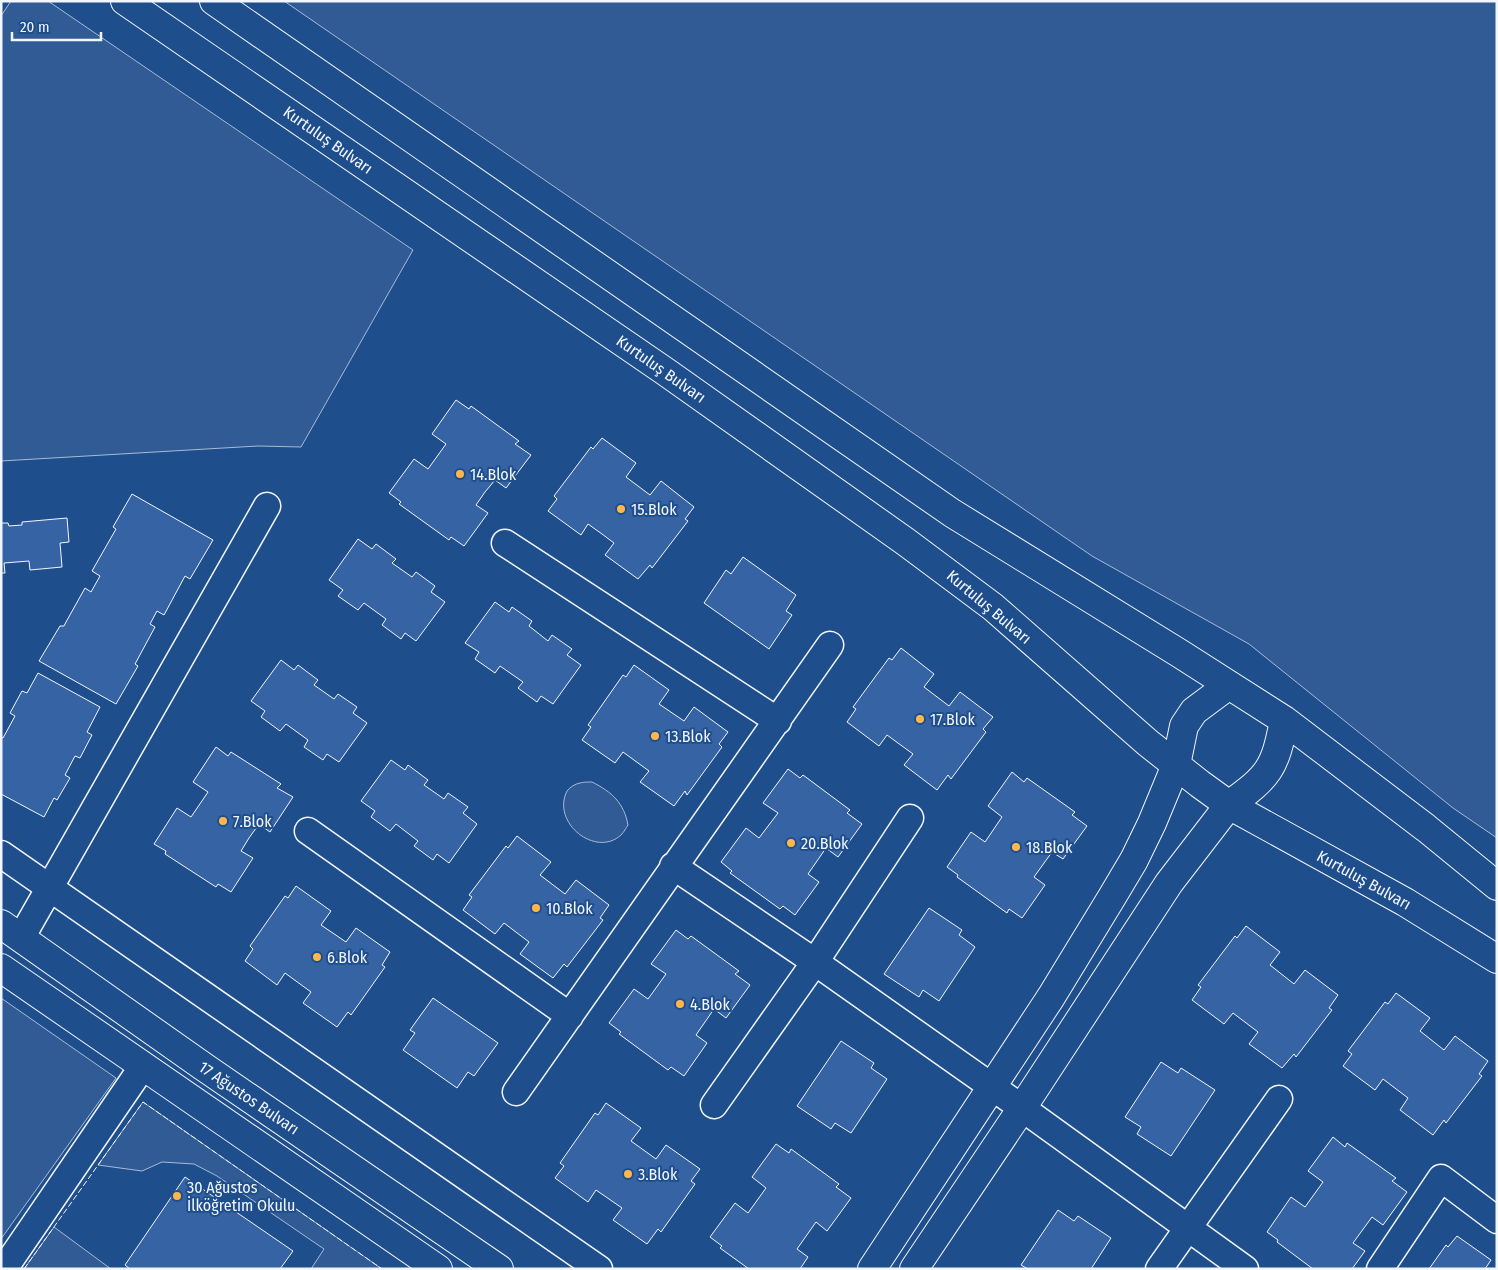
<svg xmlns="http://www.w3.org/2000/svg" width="1498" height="1270" font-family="'Fira Sans Condensed',sans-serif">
  <rect width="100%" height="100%" fill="#1f4e8c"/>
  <path fill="#305b95" stroke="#a8bbd7" d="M11,1H48L413,250L301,447L258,446L1,461V16Z
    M284,1H1497V838L1453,808L1249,644L1092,556Z
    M592,782C612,792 624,803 628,825C626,828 624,832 621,835C596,858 551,823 567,791C570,787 575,784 580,783C583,782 588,782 592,782Z
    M1,998L116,1078L1,1239Z
    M143,1102L382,1269H311L324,1249L217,1176L194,1164L162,1162L142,1171L98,1165Z
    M54,1227L111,1269H24Z"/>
  <path fill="#3563a3" stroke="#f2f6ff" d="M456,400L469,409L471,406L519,441L515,444L531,455L506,488L495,480L485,492L476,505L488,513L464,546L451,537L449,540L399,504L401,502L389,493L414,459L428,469L446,444L432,434Z
    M602,438L636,463L626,477L650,495L661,481L694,507L685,519L688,521L652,568L650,565L638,579L605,555L614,543L602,534L588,524L581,535L548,511L557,499L554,496L591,447L593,449Z
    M132,494L213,540L190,579L185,576L164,615L157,611L150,624L155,627L135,664L138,666L116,704L39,661L60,626H64L66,622L85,588L91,592L100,576L92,571L116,529L113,527Z
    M67,518L69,542L60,543L62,567L30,570L29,561L4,563L5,573H1V523H8L9,526L22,525V522Z
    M358,539L372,549L376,544L396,559L392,563L412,577L416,572L435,586L431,592L445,602L416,641L405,633L401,639L382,625L386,619L364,603L358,610L338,596L343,590L329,580Z
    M743,557L796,595L786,611L792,615L769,649L704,603L726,570L731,574Z
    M495,602L509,612L512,607L532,621L529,626L548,641L552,635L572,649L567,655L581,665L553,704L541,696L537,702L518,688L523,682L500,666L495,673L475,659L479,652L465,643Z
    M901,648L934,674L924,687L949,706L960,692L993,717L983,729L986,732L951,779L948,775L937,790L904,765L913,754L887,735L879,746L847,722L856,709L853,707L889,658L892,660Z
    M281,660L294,670L298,665L318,680L314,685L334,699L338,694L357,707L353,713L367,723L339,762L327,754L323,760L304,747L308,740L286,724L280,731L261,717L265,711L251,701Z
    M634,665L669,690L659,704L684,721L694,707L728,732L719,744L722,747L687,795L685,791L674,806L640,782L649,771L623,752L615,763L582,740L591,727L588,725L623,675L626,677Z
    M38,673L100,707L87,732L92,735L80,758L75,756L65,775L70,778L57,800L54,798L44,817L1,794V737L3,738L15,716L10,713L22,691L27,693Z
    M216,747L228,756L231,752L281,784L277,788L293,797L270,832L259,824L249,838L241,851L253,858L231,892L218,884L216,887L165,854L166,851L154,844L177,808L191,817L208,792L193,782Z
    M391,760L405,770L408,765L428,780L424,785L444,799L448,793L468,807L463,813L477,824L449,863L437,854L433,860L414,846L418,841L396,824L390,831L371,817L375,811L361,801Z
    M788,769L800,778L803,775L850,810L847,813L862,824L838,857L826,848L808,874L819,882L795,915L783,906L780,909L730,873L732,871L721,862L746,828L759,838L778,813L763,803Z
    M1012,772L1024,782L1027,778L1075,812L1072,815L1087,826L1063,859L1052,852L1034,877L1045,885L1022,918L1009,909L1007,913L957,877L958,875L947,867L971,832L985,842L1002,817L988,806Z
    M517,836L551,862L540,875L565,894L576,880L609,905L600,918L603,920L567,967L564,964L553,978L520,954L529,942L504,923L495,934L463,910L472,897L469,895L506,846L508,848Z
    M296,886L331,911L321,925L346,942L356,928L390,952L382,965L385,967L351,1015L348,1012L337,1027L303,1003L311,992L285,973L277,985L245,961L253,949L250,946L285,896L288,898Z
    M929,908L962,930L959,935L975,947L939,1001L923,990L919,997L884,974Z
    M1246,926L1280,952L1270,965L1294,984L1305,970L1338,995L1329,1008L1332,1010L1296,1057L1294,1054L1282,1068L1249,1044L1258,1032L1233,1013L1224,1024L1192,1000L1201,987L1198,985L1235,936L1237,938Z
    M676,930L688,939L691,936L739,971L735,974L750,985L726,1018L714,1009L696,1035L707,1043L684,1076L671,1067L668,1070L619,1034L621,1032L609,1023L634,989L648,999L666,974L651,964Z
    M1396,993L1430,1018L1420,1031L1444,1050L1455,1036L1488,1061L1479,1074L1482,1076L1446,1123L1444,1120L1433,1135L1400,1110L1408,1098L1383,1079L1375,1090L1343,1066L1352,1054L1348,1051L1385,1002L1388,1004Z
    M433,998L498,1043L474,1076L468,1072L457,1088L403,1050L415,1033L410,1030Z
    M841,1041L874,1063L871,1068L887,1079L851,1133L835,1123L831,1129L797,1106Z
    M1161,1062L1178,1073L1181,1068L1215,1090L1171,1156L1137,1134L1141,1127L1125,1117Z
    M606,1103L641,1128L631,1141L656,1159L666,1145L700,1169L691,1181L695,1184L661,1232L658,1229L647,1244L613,1220L622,1208L596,1190L588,1202L555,1178L564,1166L560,1163L595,1113L598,1115Z
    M1333,1137L1345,1147L1347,1143L1396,1178L1392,1181L1407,1192L1383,1225L1372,1217L1353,1243L1365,1251L1352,1269H1313L1277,1242L1278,1240L1267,1232L1291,1197L1305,1207L1323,1182L1308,1171Z
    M776,1144L789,1153L791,1149L839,1184L836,1187L851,1198L827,1231L816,1222L797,1249L808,1257L800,1269H749L720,1248L722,1246L710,1237L735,1203L748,1213L766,1188L752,1177Z
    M185,1177L293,1251L280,1269H130L125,1265Z
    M1058,1210L1074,1221L1078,1216L1111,1238L1091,1269H1028L1021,1265Z
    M1457,1236L1491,1260L1485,1269H1429L1446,1245L1448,1247Z"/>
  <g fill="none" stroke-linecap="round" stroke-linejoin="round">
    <g stroke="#f2f6ff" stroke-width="29">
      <path id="street" d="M505,543L778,721
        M308,831L570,1016
        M1,854L599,1269
        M673,866L815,962L1022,1108L1245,1269
        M21,938L267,506
        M516,1092L830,645
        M714,1105L815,962L910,818
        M4,1269L143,1066
        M1159,1269L1279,1099
        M1380,1269L1441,1178L1497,1220"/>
    </g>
    <g stroke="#f2f6ff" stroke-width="30">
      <path id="secondary" d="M1,924L204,1067L499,1269
        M1,968L438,1269
        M872,1269L1051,997L1112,897L1134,860L1152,823L1176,765
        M914,1269L1022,1108L1169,883L1229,805"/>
    </g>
    <g stroke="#f2f6ff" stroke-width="30">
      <path id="highway" d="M125,1L666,372L906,542L993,607L1148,743L1200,784L1229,805L1405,902L1497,959
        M214,1L952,513L1179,653L1284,720L1426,828L1497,886
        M1176,765L1184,726L1194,711L1229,685
        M1229,805C1269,776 1275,769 1284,720"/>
    </g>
    <use href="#street" stroke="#1f4e8c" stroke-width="26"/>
    <use href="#secondary" stroke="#1f4e8c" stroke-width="28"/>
    <use href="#highway" stroke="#1f4e8c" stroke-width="28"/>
    <path stroke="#f2f6ff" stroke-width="1" stroke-dasharray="6 2.5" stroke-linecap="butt" d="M24,1269L143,1102L382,1269"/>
  </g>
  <g fill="#ffb74d" stroke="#1f4e8c" stroke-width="2">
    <circle cx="460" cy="474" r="5"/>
    <circle cx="621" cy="509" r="5"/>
    <circle cx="920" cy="719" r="5"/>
    <circle cx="655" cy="736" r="5"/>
    <circle cx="223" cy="821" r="5"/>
    <circle cx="791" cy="843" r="5"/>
    <circle cx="1016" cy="847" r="5"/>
    <circle cx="536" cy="908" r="5"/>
    <circle cx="317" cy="957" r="5"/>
    <circle cx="680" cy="1004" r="5"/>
    <circle cx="628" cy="1174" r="5"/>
    <circle cx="177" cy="1196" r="5"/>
  </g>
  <g text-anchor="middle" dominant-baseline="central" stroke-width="4" stroke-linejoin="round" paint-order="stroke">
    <g font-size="16" fill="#f2f6ff" stroke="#1f4e8c">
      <text transform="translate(328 140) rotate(35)">Kurtuluş Bulvarı</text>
      <text transform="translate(661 369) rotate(35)">Kurtuluş Bulvarı</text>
      <text transform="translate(989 607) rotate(40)">Kurtuluş Bulvarı</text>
      <text transform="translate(1364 880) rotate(29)">Kurtuluş Bulvarı</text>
      <text transform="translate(249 1098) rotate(34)">17 Ağustos Bulvarı</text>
    </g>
    <g font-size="16" fill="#f2f6ff" stroke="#1f4e8c" text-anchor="start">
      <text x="470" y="474">14.Blok</text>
      <text x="631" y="509">15.Blok</text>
      <text x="930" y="719">17.Blok</text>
      <text x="665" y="736">13.Blok</text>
      <text x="233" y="821">7.Blok</text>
      <text x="801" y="843">20.Blok</text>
      <text x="1026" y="847">18.Blok</text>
      <text x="546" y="908">10.Blok</text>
      <text x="327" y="957">6.Blok</text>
      <text x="690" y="1004">4.Blok</text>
      <text x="638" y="1174">3.Blok</text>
      <text x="187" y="1187">30 Ağustos<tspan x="187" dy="18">İlköğretim Okulu</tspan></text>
    </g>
  </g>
  <rect width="1498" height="1270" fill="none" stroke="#f2f6ff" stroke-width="5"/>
  <path d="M12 32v8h89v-8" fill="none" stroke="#f2f6ff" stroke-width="2.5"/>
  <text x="20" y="32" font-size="15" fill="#f2f6ff" stroke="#1f4e8c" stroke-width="4" paint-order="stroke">20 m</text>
</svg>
